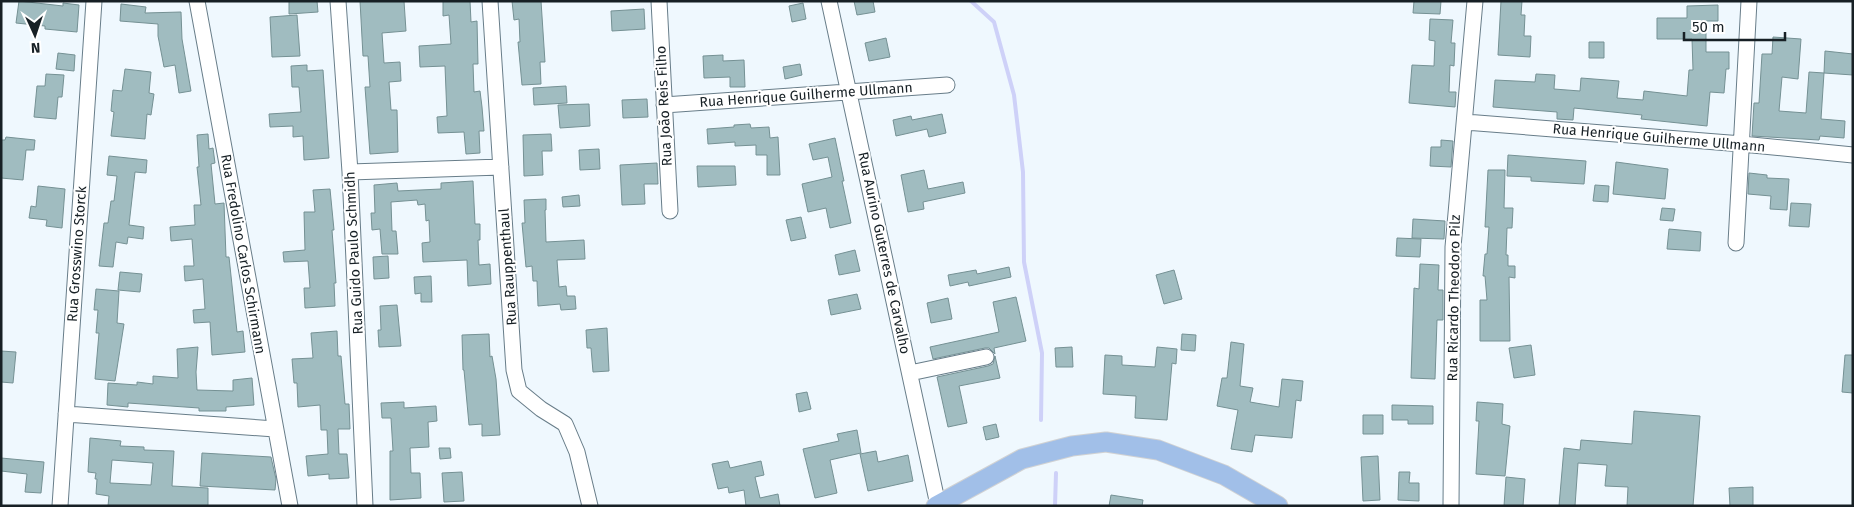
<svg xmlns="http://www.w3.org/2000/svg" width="1854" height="507" font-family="'Fira Sans',sans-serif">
  <rect width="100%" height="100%" fill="#eff8fe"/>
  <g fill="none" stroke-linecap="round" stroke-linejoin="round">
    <path stroke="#ced1f8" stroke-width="4" d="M971,1L994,22L1014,95L1023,172L1024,262L1042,353L1041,420
      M1055,506L1056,473"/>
  </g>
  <path fill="#a0bcc0" stroke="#759194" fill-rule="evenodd" d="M19,1L63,6V3L79,5L77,32L45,29V26L16,23Z
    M289,1H317L318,12L289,14Z
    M360,1H404L406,31L382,33L384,63L400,62L401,81L389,82L391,110H397L398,152L370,154L365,87H370L368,56H363Z
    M443,1H470L471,22L477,21L478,64H473L474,92L480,91L482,107L484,131H479L480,153L466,154L464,132L438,133L437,117L447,116L445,66L420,67L419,46L451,44L449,15L443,16Z
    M512,1H541L545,62H540L541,84L522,85L518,42H520L519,19L514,20Z
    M854,1H873L875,12L857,15Z
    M1414,1H1441L1440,14L1413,13Z
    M1501,1H1522L1521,15H1525L1524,36H1531L1530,57L1498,55Z
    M803,3L806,19L792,22L789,6Z
    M121,4L146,7L145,13L181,12L182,39L191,91L179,93L175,65L164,67L158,36V24L120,21Z
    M1718,5V21H1706V52H1729V69H1726L1724,93L1710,92L1707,126L1641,119L1642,115L1574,108L1573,120L1557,119V112L1493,107L1495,80L1535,82L1536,74L1555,75L1554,89L1580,91L1581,78L1619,81L1617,98L1643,100L1644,91L1687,96L1689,70H1693L1692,39H1657V18H1687V6Z
    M644,9L645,29L612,31L611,11Z
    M297,15L300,56L272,57L270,17Z
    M1430,19L1453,20L1451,43H1455L1454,66L1450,65L1449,92H1456L1455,107L1409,103L1412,65L1434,66L1435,41L1429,40Z
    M1773,37L1801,39L1798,79L1782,77L1779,111L1806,113L1809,72L1824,73L1821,119L1845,121L1844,138L1820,136L1819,140L1752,136L1754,103H1759L1762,54H1772Z
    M886,38L890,57L869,61L865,43Z
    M1589,42H1604V58H1589Z
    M1825,51L1853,54V75L1824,73Z
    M58,53L75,55L74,71L56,69Z
    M723,55V61L744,60L745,87H730V77L704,78L703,56Z
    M800,64L802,75L785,79L783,67Z
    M307,65V71L323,70L329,158L304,160L303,136L293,137V126L270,127L269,114L301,112L299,87H292L291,66Z
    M125,69L151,72L149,93L154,94L151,115L147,114L145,139L111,136L114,112L111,111L113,90L122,91Z
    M46,74L64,75L62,97H58L56,119L34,117L37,86H45Z
    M566,86L567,103L534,105L533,88Z
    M647,99L648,117L623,118L622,100Z
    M589,104L590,126L560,128L558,105Z
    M942,114L946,133L929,137L927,129L896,136L893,120L911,116L912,120Z
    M750,124L751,128L769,127L770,138L778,137L780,175H767V155H756V145L735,146V142L708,144L707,129L734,127V125Z
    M208,134L209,149L213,148L215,163L211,164L215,204L224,203L226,257H229L237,332L243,331L245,352L212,355L210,322L194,323L193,310L205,309L203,279L185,281L184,266H194L192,239L171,241L170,227L195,225L194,205H201L197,167H199L197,135Z
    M551,134L552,151H542L543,175L524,176L523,135Z
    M6,137L35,140L34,150H26L23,180L1,178V140H5Z
    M835,138L844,181H842L851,223L830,228L826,208L808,212L802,184L832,177L828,157L813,160L809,144Z
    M1441,140L1453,141L1451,167L1430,166L1431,147H1441Z
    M599,149L600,169L580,170L579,150Z
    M1508,155L1586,161L1584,184L1531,181V177L1507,176Z
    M109,156L147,160L146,173L135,172L129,225L144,227L143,239L128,237L127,244L116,242L113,267L99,266L104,223H108L111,201H114L117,176L107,175Z
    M1616,162L1668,169L1665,199L1613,194Z
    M657,163L658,184H644L645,204L622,205L620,165Z
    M697,166H735L736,185L698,187Z
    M924,170L928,189L963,182L965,193L923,202L924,209L908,212L901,175Z
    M1488,170H1505L1504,208H1513L1512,228H1507L1506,255H1508V266H1515V278L1509,277L1510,341H1480V300H1487L1485,276H1483L1485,254H1487L1489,227H1485Z
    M1749,173L1767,175V178L1789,179L1787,210L1770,209L1771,196L1748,194Z
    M473,181L475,224H480V240H478L479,265L490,264L491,284L468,286L467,260L423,262L422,243L430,242L429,220L426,221L425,204L418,205L417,200L391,202L392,231H396L398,254H382L380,229L372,230L371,213H375L374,185L397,183L398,191L441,189V183Z
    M1595,185L1609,186L1608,202L1593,201Z
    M38,186L65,189L62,228L46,226L47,220L29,218L31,206L36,207Z
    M330,189L334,230H332L336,283H334L335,306L305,308L304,288H310L308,261L284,262L283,252L305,250L304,212H315L313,190Z
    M579,195L580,206L563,207L562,197Z
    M546,199V210H545L546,242L584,240L585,259L557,260L559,287L566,286L567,296H575L576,309L561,310L560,304L538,306L537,281H533L532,266L526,267L522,223H525L524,200Z
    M1791,203L1811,204L1809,227L1789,226Z
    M1662,208L1675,209L1673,221L1660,220Z
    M801,217L806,238L791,241L786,220Z
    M1413,219L1445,221L1444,239L1412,238Z
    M1669,229L1701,232L1700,251L1667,249Z
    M1397,238L1421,239L1420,257L1396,256Z
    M855,250L860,271L839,275L835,255Z
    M388,256L389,278L374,279L373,257Z
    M1420,264L1439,265L1438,290H1443V320H1437L1435,379L1411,378L1414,288L1419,289Z
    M1009,267L1011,277L969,286L968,282L950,286L948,275L976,270L977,274Z
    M1174,270L1182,299L1164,304L1156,275Z
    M120,272L142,274L140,292L118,290Z
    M431,276L432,302H421V293L415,294L414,277Z
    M96,289L119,291L117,323L124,324L115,381L95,379L99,333H96L98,310H94Z
    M857,294L861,309L831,315L828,300Z
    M1016,297L1026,341L994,348L995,354L989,348H985L933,359L930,347L999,332L993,302Z
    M948,298L952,319L931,323L927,303Z
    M397,305L401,346L379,347L378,330H381L380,306Z
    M607,328L609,371L593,372L591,348H587L586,330Z
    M337,331L338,356H341L345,404H349L350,429H338L339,454H347L349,478L329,479V474L308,476L306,456L328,454L327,430H321L320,405L298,407L297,383H294L292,359L313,358L311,333Z
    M489,334L490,357L492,356L496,379L500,435L482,436V424L469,425L464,370H463L462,335Z
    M1182,334L1196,335L1195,351L1181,350Z
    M1231,342L1244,344L1240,386L1253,388L1250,402L1279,407L1282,379L1303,381L1301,401L1296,400L1292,438L1255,435L1252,452L1231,449L1238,410L1217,406L1222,378H1227Z
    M1531,345L1535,375L1514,378L1509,348Z
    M198,347L196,372L197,390L233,391V380L252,378L254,405L226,407V411H199V408L128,403V407L107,405L108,383L137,385V382L153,384V376L178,378L177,349Z
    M1072,347L1073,367H1056L1055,348Z
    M1157,347L1177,349L1176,364L1172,363L1167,420L1135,418L1136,396L1103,394L1105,355L1122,356V365L1155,367Z
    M1,351L16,352L13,383L1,382Z
    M1845,355H1853V393L1842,392Z
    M995,356L1000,378L959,386L967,423L948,427L937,377L988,366L993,364Z
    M807,392L811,409L799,412L796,394Z
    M404,402V408L436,406L437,421L428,422L429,447L410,448L411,473H420L421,498L390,500V451H393L391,418H382L381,403Z
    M1477,402L1503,404L1502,424L1510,426L1505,476L1476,474L1479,421H1476Z
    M1392,405L1433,406V424H1408V420H1392Z
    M1634,411L1700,416L1693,506H1627L1628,487L1605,486L1607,465L1578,463L1575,506H1559L1564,448L1580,450L1581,440L1632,444Z
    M1363,415H1383V434H1363Z
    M996,424L999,437L986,440L983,427Z
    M857,430L861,453L830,460L837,493L815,498L803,449L839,441L837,434Z
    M90,438L121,441L120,446L144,447V450L174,451L172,486L208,488V506H108L109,496L96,494L97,479H95L96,473L88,472ZM112,460L153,463L151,485L110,483Z
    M439,448H450L451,458L440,459Z
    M876,451L878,462L908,455L913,481L868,491L860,454Z
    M202,453L271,457L276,479L275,490L200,486Z
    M1378,456L1380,500L1363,501L1361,457Z
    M1,458L44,462L41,493L25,492L27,474L1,471Z
    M728,461L730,468L761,461L764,475L755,477L760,498L778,494L780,506H746L744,490L729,493L728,487L718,489L712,464Z
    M462,472L464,501L444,502L442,473Z
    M1399,472H1410L1409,483H1419V501L1398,500Z
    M1506,477L1525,479L1523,506H1504Z
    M1753,487V506H1730L1729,488Z
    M1111,495L1143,500L1142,506H1109Z"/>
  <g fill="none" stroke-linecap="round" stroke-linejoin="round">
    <g stroke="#687d89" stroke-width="17">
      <path id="minor" d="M197,1L290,506
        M338,1L350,172L365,506
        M490,1L514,370L519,391L541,409L565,424L577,452L590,506
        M659,1L670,211
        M829,1L938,505
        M664,105L947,85
        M1465,122L1742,144L1853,155
        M350,172L501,167
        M1736,243L1749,1
        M910,373L986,357
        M66,414L275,429
        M60,506L94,1
        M1451,506L1453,247L1475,1"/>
    </g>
    <g stroke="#d1d2d3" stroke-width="21">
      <path id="major" d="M936,506L1022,459L1072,446L1106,442L1158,450L1224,475L1278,506"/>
    </g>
    <use href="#minor" stroke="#fff" stroke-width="15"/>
    <use href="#major" stroke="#a1bfe8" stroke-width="19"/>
  </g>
  <g text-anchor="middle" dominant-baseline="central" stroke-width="4" stroke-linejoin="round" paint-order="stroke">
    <g font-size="14" fill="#172025" stroke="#fff">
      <text transform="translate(806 95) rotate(-4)">Rua Henrique Guilherme Ullmann</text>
      <text transform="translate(664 106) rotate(-93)">Rua João Reis Filho</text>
      <text transform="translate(1659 138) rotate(5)">Rua Henrique Guilherme Ullmann</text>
      <text transform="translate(354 253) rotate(-93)">Rua Guido Paulo Schmidh</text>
      <text transform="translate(884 253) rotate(78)">Rua Aurino Guterres de Carvalho</text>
      <text transform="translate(77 254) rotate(-86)">Rua Grosswino Storck</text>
      <text transform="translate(243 254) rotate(80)">Rua Fredolino Carlos Schirmann</text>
      <text transform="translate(508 267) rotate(-94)">Rua Rauppenthaul</text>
      <text transform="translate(1454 298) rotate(-89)">Rua Ricardo Theodoro Pilz</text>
    </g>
  </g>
  <rect width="1854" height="507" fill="none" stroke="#172025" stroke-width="5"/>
  <g transform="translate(35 35) rotate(177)" stroke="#ffffff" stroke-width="4" paint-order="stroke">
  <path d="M0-4L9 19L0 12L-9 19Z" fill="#172025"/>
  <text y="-8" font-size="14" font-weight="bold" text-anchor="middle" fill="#172025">N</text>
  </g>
  <path d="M1684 32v8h101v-8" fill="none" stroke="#172025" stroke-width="2.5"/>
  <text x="1692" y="32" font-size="15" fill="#172025" stroke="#ffffff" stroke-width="4" paint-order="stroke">50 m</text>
</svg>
